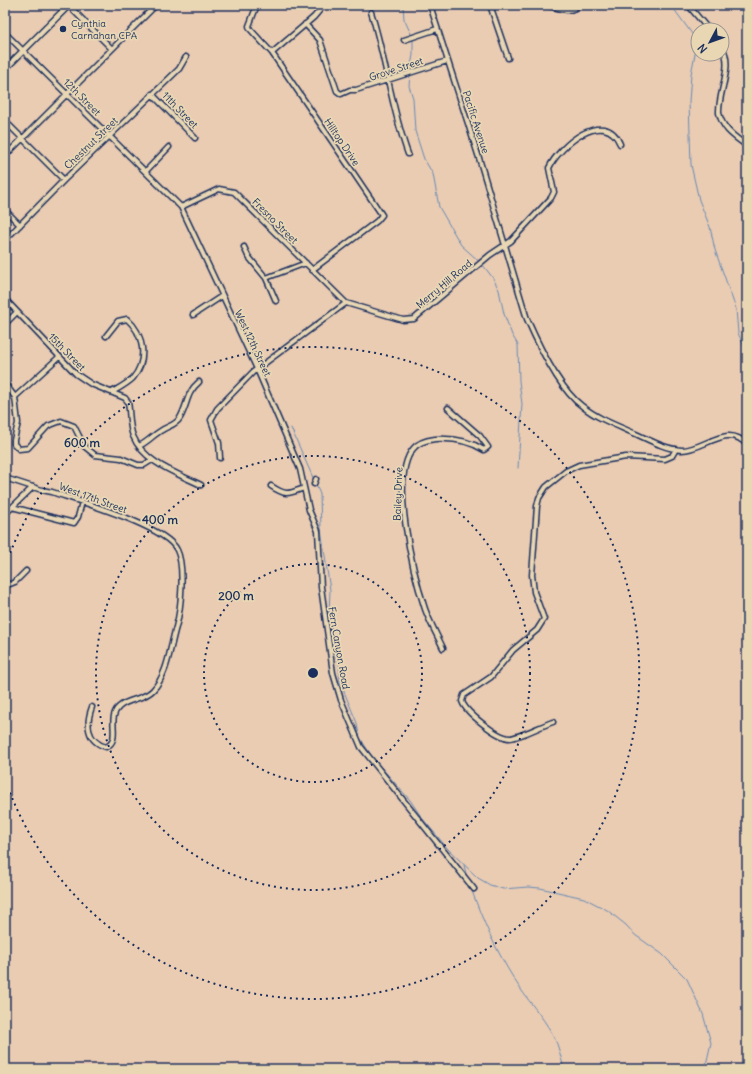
<svg xmlns="http://www.w3.org/2000/svg" width="752" height="1074" font-family="Delius,sans-serif">
  <rect width="100%" height="100%" fill="#eaccb2"/>
  <filter id="ink" filterUnits="userSpaceOnUse"><feTurbulence type="fractalNoise" baseFrequency=".025" numOctaves="2"/><feDisplacementMap in="SourceGraphic" scale="8" xChannelSelector="R" yChannelSelector="G"/><feConvolveMatrix kernelMatrix="1 2 1 2 8 2 1 2 1" color-interpolation-filters="sRGB"/></filter>
  <g filter="url(#ink)">
    <g fill="none" stroke-linecap="round" stroke-linejoin="round">
      <path stroke="#668ab7" stroke-width="1" d="M403,5L404,19L412,36
        M671,5L695,38V54L691,74L689,102L691,165L699,200L710,227L715,250L736,309L738,333L747,353
        M410,71L413,55V39
        M410,74L409,86L413,98L415,131L424,159L433,174L439,207L461,245L480,262
        M482,264L493,278L499,290L504,314L512,335L518,345L519,381L522,404L518,468
        M291,428L314,480
        M316,485L320,494L321,529L330,590L329,614L335,654L339,663L340,682L357,723L359,736L372,757L410,800L422,818L448,849L478,878L490,885L503,889L528,887L540,888L584,898L607,910L626,925L635,935L662,954L687,979L703,1014L711,1043L705,1069
        M464,865L467,878
        M471,888C482,920 496,950 514,979C526,999 543,1016 554,1037C559,1047 561,1058 564,1069"/>
      <g stroke="#1b2f5e" stroke-width="7">
        <path id="minor" d="M257,5L249,26L250,29L272,53L382,215L377,221L312,270
          M430,5L479,158L527,319C538,344 560,390 582,406C598,419 618,426 636,434C651,441 666,449 682,450C704,450 728,422 747,445
          M490,5L508,58
          M546,5C555,7 572,15 578,5
          M688,5L709,30
          M69,6L112,49
          M371,12C386,59 391,108 408,154
          M305,24L320,40L337,91L341,94L350,90H356L447,61
          M5,33L181,207L257,369L300,469L309,510L318,531L321,587L333,673L341,700L361,747L474,889
          M404,40L437,29
          M722,47C734,66 718,92 719,113C723,130 734,136 747,146
          M272,53L314,17L324,5
          M152,94L195,138
          M5,121L64,180
          M5,156L156,5
          M146,171L169,147
          M181,207L219,189L234,192L346,303
          M5,210L20,225
          M5,240L64,180L179,69L186,57
          M244,247L248,256L266,278L276,301
          M266,278L306,263
          M5,299L76,374L91,384L125,398L128,402C130,413 129,426 133,436C144,463 177,473 201,485
          M193,315L222,296
          M5,324L17,312
          M106,336L118,321L127,319C144,334 148,360 133,378C127,384 119,388 112,392
          M5,384L15,397
          M15,397L18,423L14,440V444L19,449L28,448L48,426L61,421L74,426L84,446L95,455L121,458L138,465H144L152,460
          M15,397L59,357
          M139,446C148,442 153,435 162,430C168,426 176,425 180,418C188,404 186,393 199,382
          M220,458L219,443L211,420L217,409L253,372L346,303L403,320L414,319L490,255L511,241L551,198L554,192L549,168C559,146 605,107 620,144
          M5,478L42,490L52,492C78,501 166,526 177,550C185,566 181,610 176,627C170,647 168,674 153,690C144,700 128,698 119,707C106,718 122,740 106,747C86,741 86,723 92,707
          M314,484L316,479
          M271,486C286,496 288,494 304,488
          M12,507L74,523L78,517L82,502
          M5,514L33,487
          M5,586L15,582L26,571
          M443,648C437,635 430,623 425,609C414,576 389,478 413,449C418,442 427,440 435,439C451,438 470,441 484,450L488,447L480,436L448,408
          M553,722C543,725 518,738 510,738C498,738 465,712 462,701L464,695L491,677L513,650L537,630L544,619L534,592L532,575L537,506L539,498L546,487L566,471L579,465L626,457L665,459L672,456L676,449"/>
      </g>
      <g stroke="#1b2f5e" stroke-width="8">
        <path id="tertiary" d="M5,69L69,5"/>
      </g>
      <use href="#minor" stroke="#e9d7b4" stroke-width="4"/>
      <use href="#tertiary" stroke="#e9d7b4" stroke-width="5"/>
    </g>
  </g>
  <g fill="none" stroke="#1b2f5e" stroke-width="2" stroke-dasharray="2 4">
    <circle cx="313" cy="673" r="109"/>
    <circle cx="313" cy="673" r="217"/>
    <path d="M6 564A326 326 0 1 1 6 782"/>
  </g>
  <circle fill="#1b2f5e" stroke="#e9d7b4" stroke-width="1.5" cx="63" cy="29" r="4"/>
  <g text-anchor="middle" dominant-baseline="central" stroke-width="3.5" stroke-linejoin="round" paint-order="stroke">
    <g font-size="10" fill="#1b2f5e" stroke="#e9d7b4" text-anchor="start">
      <text x="71" y="23">Cynthia<tspan x="71" dy="12">Carnahan CPA</tspan></text>
    </g>
    <g font-size="10" fill="#1b2f5e" stroke="#e9d7b4">
      <text transform="translate(396 69) rotate(-18)">Grove Street</text>
      <text transform="translate(82 97) rotate(45)">12th Street</text>
      <text transform="translate(180 110) rotate(46)">11th Street</text>
      <text transform="translate(476 122) rotate(72)">Pacific Avenue</text>
      <text transform="translate(342 142) rotate(56)">Hilltop Drive</text>
      <text transform="translate(91 143) rotate(-44)">Chestnut Street</text>
      <text transform="translate(275 221) rotate(45)">Fresno Street</text>
      <text transform="translate(444 284) rotate(-40)">Merry Hill Road</text>
      <text transform="translate(253 343) rotate(65)">West 12th Street</text>
      <text transform="translate(67 352) rotate(46)">15th Street</text>
      <text transform="translate(398 494) rotate(-88)">Bailey Drive</text>
      <text transform="translate(93 498) rotate(20)">West 17th Street</text>
      <text transform="translate(339 648) rotate(80)">Fern Canyon Road</text>
    </g>
  </g>
  <circle cx="313" cy="673" r="6" fill="#1b2f5e" stroke="#e9d7b4" stroke-width="2"/>
  <g font-size="12" text-anchor="middle" font-weight="bold" fill="#1b2f5e" stroke="#e9d7b4" stroke-width="3.5" stroke-linejoin="round" paint-order="stroke">
    <text x="82" y="447">600 m</text>
    <text x="160" y="524">400 m</text>
    <text x="236" y="600">200 m</text>
  </g>
  <rect width="752" height="1074" fill="none" stroke="#e9d7b4" stroke-width="20"/>
  <rect x="10" y="10" width="732" height="1054" fill="none" stroke="#1b2f5e" stroke-width="1.5" filter="url(#ink)"/>
  <g transform="translate(710 42) rotate(229)"><circle r="19" fill="#e9d7b4" stroke="#979492"/>
  <path d="M0-3L7 15L0 10L-7 15Z" fill="#1b2f5e"/>
  <text y="-6" font-size="11" font-weight="bold" text-anchor="middle" fill="#1b2f5e">N</text>
  </g>
</svg>
